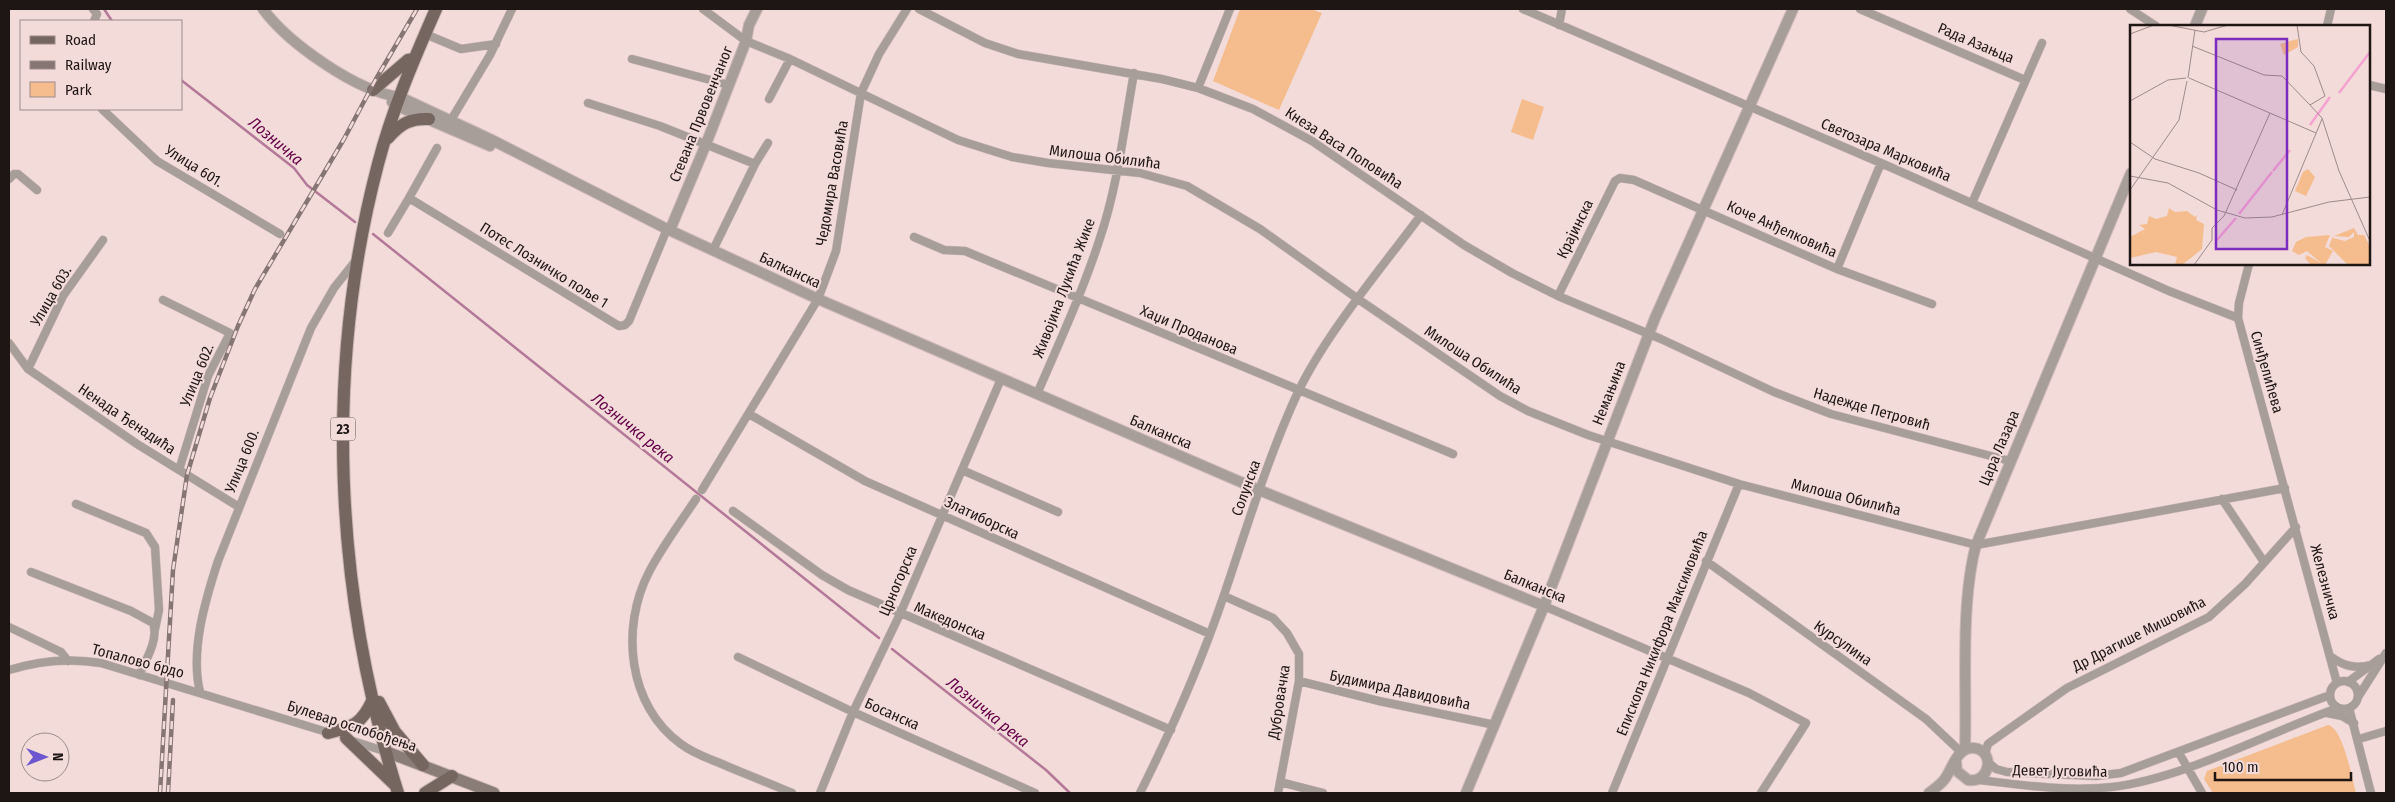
<svg xmlns="http://www.w3.org/2000/svg" width="2395" height="802" font-family="'Fira Sans Condensed',sans-serif">
  <rect width="100%" height="100%" fill="#f2dbd9"/>
  <path fill="#f5bd8d" d="M1240,9H1311L1322,13L1279,110L1213,81Z
    M1522,99L1544,107L1533,140L1511,132Z
    M2328,725C2343,728 2352,778 2356,793H2213L2204,779L2207,771Z"/>
  <g fill="none" stroke-linecap="round" stroke-linejoin="round">
    <path stroke="#b47899" stroke-width="2.5" d="M104,9L112,21
      M181,80L294,168L307,185L355,222
      M373,234L879,638
      M892,649L1046,770L1070,793"/>
    <g stroke="#ccb8b6" stroke-width="9">
      <path id="minor" d="M93,9L97,14L94,21
        M703,9L746,41L790,59L958,140L1012,157L1048,163L1140,173L1187,186L1260,229L1358,299L1500,396L1528,411L1588,435L1739,484L1976,545L2285,488
        M919,9L985,43L1018,54L1162,79L1198,88L1253,109L1312,141L1464,245L1512,273L1558,296L1661,339L1774,392L1831,414L2010,461
        M1523,9L1881,163L2169,291L2238,318
        M1860,9L2025,80
        M2130,9L2156,26
        M1559,25L1562,9
        M2327,26L2331,9
        M425,34L461,49L496,44
        M632,59L729,85
        M2369,85L2386,89
        M1198,88L1230,9
        M769,99L790,59
        M588,103L660,126L755,164
        M102,109L157,161L280,234
        M451,120L490,55L512,9
        M437,148L409,198L619,326L625,325L629,321L667,229
        M9,179L14,174H18L37,190
        M1972,203L2042,43
        M388,233L409,198
        M914,237L944,250L965,251L1453,454
        M713,250L755,164L768,143
        M2249,264L2239,303L2238,318L2337,683
        M1837,269L1881,163
        M1558,296L1615,181L1620,178L1634,180L1837,269L1932,304
        M163,300L230,333L208,376L179,470
        M9,343L28,369L137,444L239,507
        M28,369L63,296L103,240
        M1037,394C1059,343 1083,291 1100,238C1118,185 1124,128 1134,73
        M749,414L865,481L1210,634
        M962,470L1058,512
        M702,490L818,299L836,251L861,93L879,54L907,9
        M696,499C680,523 662,547 649,572C620,628 628,706 681,744C694,754 708,758 722,764C745,774 769,783 792,793
        M2222,499L2264,562
        M76,504L146,533L155,547L159,610L155,629
        M733,511L822,575L848,590L1171,730
        M1706,561L1926,719L1961,752
        M31,572L131,611L153,623C159,639 146,660 139,675
        M1224,596L1273,618L1287,633L1299,654V681L1278,793
        M1544,606L1749,693L1806,723L1761,793
        M9,627L61,652L68,661
        M2330,656C2343,666 2355,669 2371,665
        M738,657L853,712L1035,793
        M9,670C38,661 71,658 101,663L330,733
        M1299,681L1379,701L1495,725
        M2330 695a14 14 0 1 1 28 0a14 14 0 1 1-28 0Z
        M2348,682L2379,659
        M200,692C190,651 205,601 218,561L311,328L334,288L357,259
        M2358,697L2386,653
        M2349,708L2371,793
        M2327,713L2342,716L2354,723
        M2359,739L2386,731
        M353,741L387,752
        M2179,753L2202,793
        M1985,754L1988,744L1992,741L2067,688L2209,617L2245,584L2296,527
        M1989,763L1996,769L2007,772L2096,776L2121,773L2330,695
        M1979,780C2022,785 2068,792 2112,787C2185,778 2267,733 2338,708
        M1280,782L1323,793
        M820,793L853,712L900,614L1001,379
        M1140,793C1172,729 1201,663 1224,595C1247,527 1268,457 1298,392C1327,332 1381,269 1421,215
        M1612,793L1739,484"/>
    </g>
    <g stroke="#ccb8b6" stroke-width="12">
      <path id="tertiary" d="M263,9C288,43 357,92 400,97L492,140L667,229L818,299L1259,490L1544,606
        M2195,26L2202,9
        M392,102L397,106L490,146
        M670,230L706,144L746,41L749,25L757,9
        M1965,750C1967,686 1960,605 1976,545L2131,173
        M1466,793L1544,606L1655,318L1793,9
        M1929,793C1934,789 1940,785 1944,780C1952,770 1957,746 1974,748C1996,751 1990,784 1968,780L1957,771L1956,761"/>
    </g>
    <g stroke="#ccb8b6" stroke-width="13">
      <path id="secondary" d="M387,752L494,793"/>
    </g>
    <g stroke="#ccb8b6" stroke-width="14">
      <path id="primary" d="M373,90L408,60L414,59
        M388,138C400,124 410,118 429,119
        M379,702L395,732L423,765
        M328,733C353,727 362,724 373,699
        M346,738L395,785
        M398,793C334,591 324,369 378,164C392,110 414,59 436,9
        M425,793L452,776"/>
    </g>
    <use href="#minor" stroke="#a79e9a" stroke-width="8"/>
    <use href="#tertiary" stroke="#a79e9a" stroke-width="10"/>
    <use href="#secondary" stroke="#8a7d78" stroke-width="11"/>
    <use href="#primary" stroke="#766660" stroke-width="12"/>
    <g stroke="#857674" stroke-width="4.5">
      <path id="rail" d="M160,793L173,570L187,475L210,398L238,326L255,289L344,139L376,79L417,9
        M168,793L173,700"/>
    </g>
    <use href="#rail" stroke="#f2dbd9" stroke-width="2.5" stroke-dasharray="8" stroke-linecap="butt"/>
  </g>
  <g text-anchor="middle" dominant-baseline="central" stroke-width="4" stroke-linejoin="round" paint-order="stroke">
    <rect fill="#f2dbd9" stroke="#5e5150" stroke-width="1" x="330.5" y="417.5" width="25" height="23" rx="4"/>
    <g font-size="14" font-weight="bold" fill="#1e1615">
      <text x="343" y="429">23</text>
    </g>
    <g font-size="15" fill="#1e1615" stroke="#f2dbd9">
      <text transform="translate(1976 43) rotate(23)">Рада Азањца</text>
      <text transform="translate(701 114) rotate(-68)">Стевана Првовенчаног</text>
      <text transform="translate(1344 148) rotate(33)">Кнеза Васа Поповића</text>
      <text transform="translate(1886 150) rotate(23)">Светозара Марковића</text>
      <text transform="translate(1105 157) rotate(7)">Милоша Обилића</text>
      <text transform="translate(194 166) rotate(32)">Улица 601.</text>
      <text transform="translate(832 183) rotate(-80)">Чедомира Васовића</text>
      <text transform="translate(1575 229) rotate(-64)">Крајинска</text>
      <text transform="translate(1782 229) rotate(24)">Коче Анђелковића</text>
      <text transform="translate(544 265) rotate(32)">Потес Лозничко поље 1</text>
      <text transform="translate(790 270) rotate(25)">Балканска</text>
      <text transform="translate(1064 288) rotate(-69)">Живојина Лукића Жике</text>
      <text transform="translate(51 296) rotate(-60)">Улица 603.</text>
      <text transform="translate(1189 330) rotate(23)">Хаџи Проданова</text>
      <text transform="translate(1473 360) rotate(33)">Милоша Обилића</text>
      <text transform="translate(2267 372) rotate(74)">Синђелићева</text>
      <text transform="translate(197 375) rotate(-68)">Улица 602.</text>
      <text transform="translate(1609 393) rotate(-69)">Немањина</text>
      <text transform="translate(1872 409) rotate(16)">Надежде Петровић</text>
      <text transform="translate(127 419) rotate(34)">Ненада Ђенадића</text>
      <text transform="translate(1161 432) rotate(23)">Балканска</text>
      <text transform="translate(1999 448) rotate(-67)">Цара Лазара</text>
      <text transform="translate(242 461) rotate(-68)">Улица 600.</text>
      <text transform="translate(1246 488) rotate(-70)">Солунска</text>
      <text transform="translate(1846 497) rotate(14)">Милоша Обилића</text>
      <text transform="translate(982 518) rotate(25)">Златиборска</text>
      <text transform="translate(898 581) rotate(-67)">Црногорска</text>
      <text transform="translate(2325 582) rotate(75)">Железничка</text>
      <text transform="translate(1535 586) rotate(22)">Балканска</text>
      <text transform="translate(950 621) rotate(23)">Македонска</text>
      <text transform="translate(1662 633) rotate(-68)">Епископа Никифора Максимовића</text>
      <text transform="translate(2139 634) rotate(-27)">Др Драгише Мишовића</text>
      <text transform="translate(1843 643) rotate(35)">Курсулина</text>
      <text transform="translate(138 661) rotate(15)">Топалово брдо</text>
      <text transform="translate(1400 690) rotate(12)">Будимира Давидовића</text>
      <text transform="translate(1279 702) rotate(-81)">Дубровачка</text>
      <text transform="translate(892 714) rotate(24)">Босанска</text>
      <text transform="translate(352 726) rotate(18)">Булевар ослобођења</text>
      <text transform="translate(2060 771) rotate(1)">Девет Југовића</text>
    </g>
    <g font-size="16" font-style="italic" fill="#640047" stroke="#f2dbd9">
      <text transform="translate(276 141) rotate(40)">Лозничка</text>
      <text transform="translate(633 428) rotate(39)">Лозничка река</text>
      <text transform="translate(988 712) rotate(39)">Лозничка река</text>
    </g>
  </g>
  <g transform="translate(2130 25)">
    <rect width="240" height="240" fill="#f2dbd9"/>
    <path d="M168,14V22L154,30L150,19ZM178,144L185,152L176,171L165,166L173,147ZM39,183L45,187L57,186L65,192L67,190L66,195L74,199L72,224L52,240H45L47,232L26,227L0,233V212L15,204L9,200L17,199L19,191L26,194L37,191ZM224,203L228,210H234L240,221V240H218L199,221L203,211V213L215,216L224,212V207L219,212L204,211ZM200,210L195,222L203,226L195,240H181L175,233L177,230L191,238L177,226L169,230L162,226L166,217L176,212Z" fill="#f5bd8d"/>
    <path fill="none" stroke="#f5a2d1" stroke-width="2.5" d="M209,68L240,27M180,100L200,72M143,146L160,125M109,189L142,147M87,215L106,193"/>
    <path fill="none" stroke="#9d8c8b" stroke-width="1" d="M38,0L74,7L98,0M167,0L171,27L184,41L195,71M0,9L24,0M62,21L134,50L152,51M152,51L180,80M58,53L65,5M59,53L186,108M195,71L180,80L192,93L209,146L240,216M0,76L38,55L56,53M0,117L25,134L69,148L107,165M0,151L38,158L87,185L115,193L142,192L199,177L240,172M0,165L49,95L57,56M152,190L192,94M64,240L82,215V203L94,191L140,88"/>
    <path fill="#7b2cbf" fill-opacity="0.15" stroke="#7b2cbf" stroke-width="2.5" d="M86,14H157V224H86Z"/>
    <rect width="240" height="240" fill="none" stroke="#1e1615" stroke-width="2.5"/>
  </g>
  <rect width="2395" height="802" fill="none" stroke="#1e1615" stroke-width="20"/>
  <rect x="20" y="20" width="162" height="90" fill="#f2dbd9" stroke="#9d8c8b"/>
  <rect x="30" y="36" width="25" height="8" fill="#766660" stroke="#9d8c8b"/>
  <text x="65" y="45" font-size="15" fill="#1e1615">Road</text>
  <rect x="30" y="61" width="25" height="8" fill="#857674" stroke="#9d8c8b"/>
  <text x="65" y="70" font-size="15" fill="#1e1615">Railway</text>
  <rect x="30" y="82" width="25" height="15" fill="#f5bd8d" stroke="#9d8c8b"/>
  <text x="65" y="95" font-size="15" fill="#1e1615">Park</text>
  <g transform="translate(45 757) rotate(90)"><circle r="24" fill="#f2dbd9" stroke="#9d8c8b"/>
  <path d="M0-4L9 19L0 12L-9 19Z" fill="#6c56d0"/>
  <text y="-8" font-size="14" font-weight="bold" text-anchor="middle" fill="#1e1615">N</text>
  </g>
  <path d="M2215 772v8h136v-8" fill="none" stroke="#1e1615" stroke-width="2.5"/>
  <text x="2222" y="772" font-size="15" fill="#1e1615" stroke="#f2dbd9" stroke-width="4" paint-order="stroke">100 m</text>
</svg>
